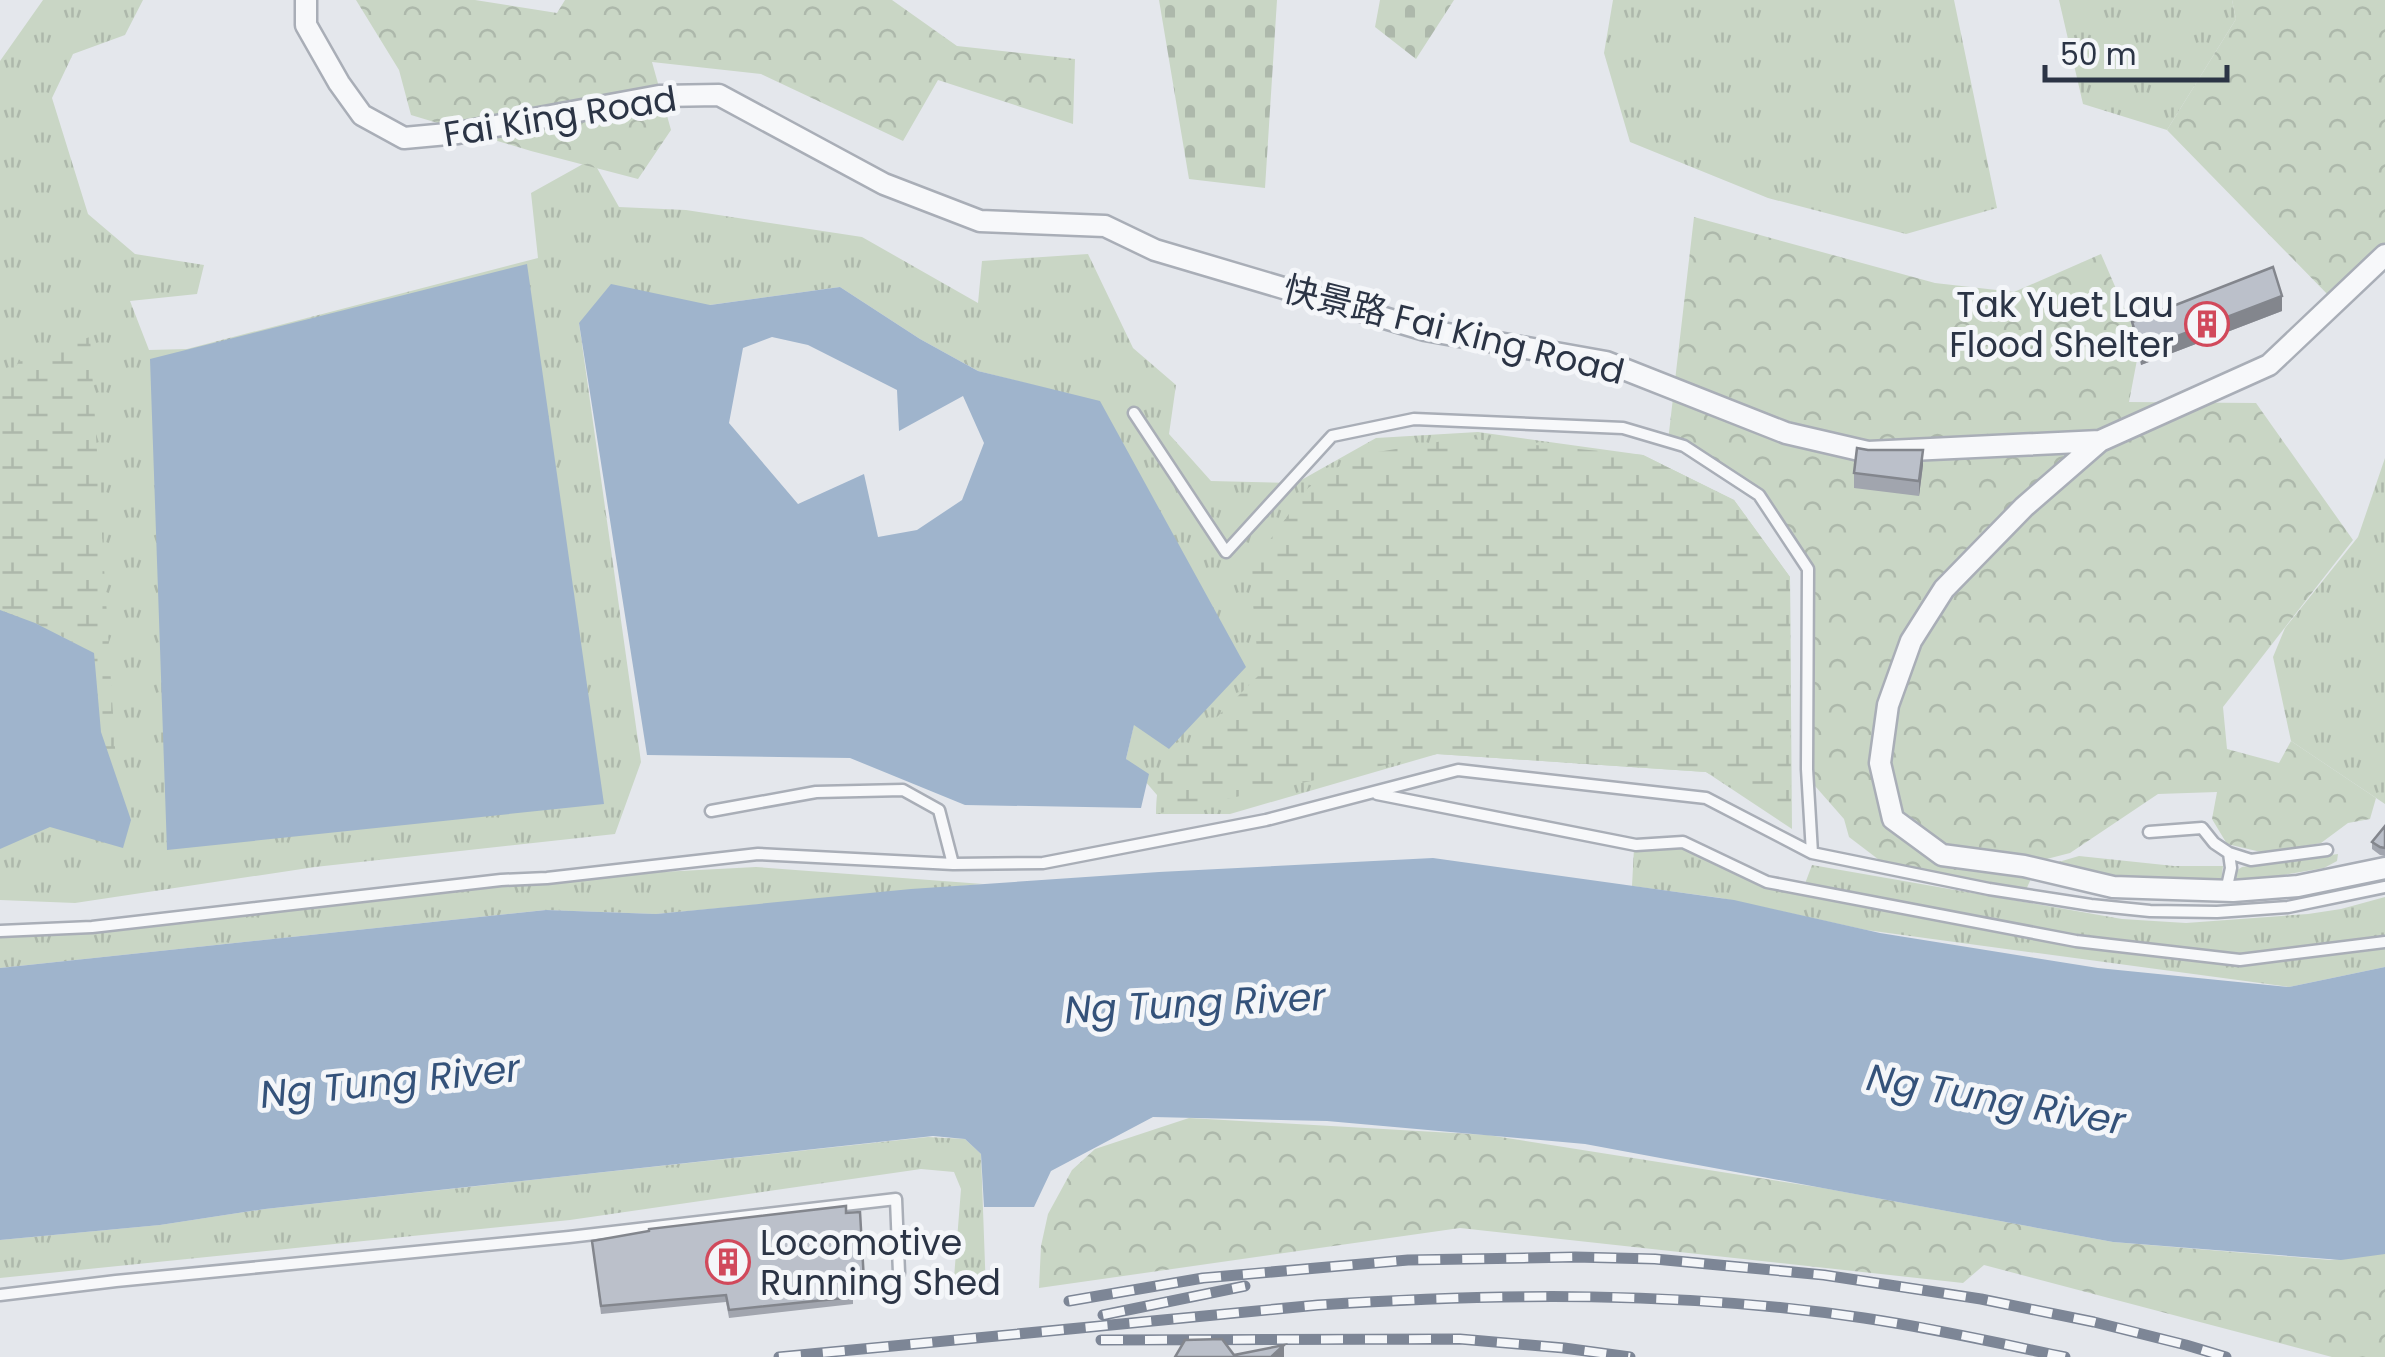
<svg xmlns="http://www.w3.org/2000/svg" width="2385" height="1357" font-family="Poppins,'Noto Sans SC',sans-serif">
  <defs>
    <pattern id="grass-tufts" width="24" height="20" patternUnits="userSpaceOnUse" patternTransform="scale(2.5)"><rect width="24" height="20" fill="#c9d6c5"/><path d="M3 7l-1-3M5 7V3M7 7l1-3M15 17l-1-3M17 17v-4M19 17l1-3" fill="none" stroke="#adb8ab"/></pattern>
    <pattern id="forest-crowns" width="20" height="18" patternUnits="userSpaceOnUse" patternTransform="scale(2.5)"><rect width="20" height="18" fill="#c9d6c5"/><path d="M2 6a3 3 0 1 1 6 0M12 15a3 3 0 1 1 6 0" fill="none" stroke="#adb8ab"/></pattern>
    <pattern id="wetland-marsh" width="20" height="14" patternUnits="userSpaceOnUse" patternTransform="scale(2.5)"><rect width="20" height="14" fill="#c9d6c5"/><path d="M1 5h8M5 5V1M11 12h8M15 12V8" fill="none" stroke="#adb8ab"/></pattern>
    <pattern id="cemetery-stones" width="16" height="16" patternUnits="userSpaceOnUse" patternTransform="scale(2.5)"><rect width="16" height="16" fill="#c9d6c5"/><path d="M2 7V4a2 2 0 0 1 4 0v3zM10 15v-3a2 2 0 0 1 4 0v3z" fill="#adb8ab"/></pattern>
  </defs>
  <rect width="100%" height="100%" fill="#e4e7ec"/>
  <path fill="url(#grass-tufts)" d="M43,0H143L125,35L73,54L52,98L88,214L135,254L204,265L197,294L130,301L149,350L187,349L538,258L531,193L592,159L619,207L686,210L862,237L978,303L982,261L1088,254L1133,348L1176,385L1169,434L1211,481L1296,483L1376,438L1478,432L1643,455L1734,500L1790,577L1792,829L1706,772L1437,754L1230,814H1156L1157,795L1126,759L1134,724L1100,402L978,371L920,339L840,287L579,323L641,762L615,834L315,867L75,903L0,900V61Z
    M1613,0H1954L1997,208L1906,234L1768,198L1630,142L1604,53Z
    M2059,0H2232L2236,19L2167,130L2083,104Z
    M2385,458V804L2291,741L2273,657L2285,628L2358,537Z
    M1683,842L1775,890L1995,927L1803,889L1812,865L2122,919L2186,923L2308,914L2341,909L2385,897V967L2289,987L1866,930L1721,898L1632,886L1634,848Z
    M2338,854L2337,861L2324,868L2236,883V871L2242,867Z
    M2079,856L2174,866H2223L2221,882C2165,880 2109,879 2055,863Z
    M756,867L983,884L656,914L545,910L0,968V931L547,878Z
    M928,1137L965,1139L981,1154L986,1292L977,1296L954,1278L961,1189L954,1172L921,1169L570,1220L0,1278V1240L160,1225L265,1209Z"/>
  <path fill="url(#forest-crowns)" d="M356,0H475L557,13L565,0H892L957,46L1075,59L1073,124L938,80L903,141L761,74L652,62L671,130L638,179L531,151L411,115L399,70Z
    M2232,0H2385V255L2334,301L2167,130L2236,19Z
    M1694,217L1935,283L2014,292L2101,254L2140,344L2129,402L2256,403L2353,540L2223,707L2227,749L2279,763L2291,741L2376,798L2370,819L2348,823L2321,843L2265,853L2227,844L2212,819L2217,792L2158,794L2070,853L2039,861L2025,892L1891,869L1849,837L1844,819L1808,778L1802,561L1747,488L1668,441Z
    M1189,1118L1488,1135L1823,1188L2113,1242L2331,1260L2385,1253V1357H2332L1984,1265L1963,1283L1460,1228L1039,1288L1041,1246L1048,1214L1072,1170L1095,1149Z"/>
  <path fill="url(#wetland-marsh)" d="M90,337L117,780L91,730L94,653L35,623L0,610V388L22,358Z
    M1461,438L1643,455L1734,500L1790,577L1791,819L1706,772L1437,754L1156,814L1158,776L1259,675L1250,567L1308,488L1354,456Z"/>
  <path fill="url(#cemetery-stones)" d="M1159,0H1277L1265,188L1189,179Z
    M1380,0H1454L1416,59L1375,27Z"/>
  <path fill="#9fb4cc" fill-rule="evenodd" d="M527,264L604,804L167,850L150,359Z
    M611,284L710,305L840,287L920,339L978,371L1100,401L1246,667L1169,749L1134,725L1126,759L1149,774L1141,808L965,805L850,758L647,755L579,323ZM772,337L808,345L897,390L899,431L963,396L984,443L962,500L917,530L878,537L864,474L798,504L729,423L743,348Z
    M0,610L35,623L94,653L101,732L131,820L123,848L50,827L0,849Z
    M1433,858L1734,900L1880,933L2098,968L2289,987L2385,967V1254L2341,1260L2113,1242L1585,1144L1327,1121L1153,1117L1051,1171L1034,1207H984L981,1154L965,1139L933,1136L265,1209L160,1225L0,1240V968L546,910L656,914L911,889L1159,872Z"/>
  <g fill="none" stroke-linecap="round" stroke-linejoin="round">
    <g stroke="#a9aeb7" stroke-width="15">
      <path id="service" d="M1134,413L1226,552L1332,436L1414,419L1623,428L1684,446L1759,495L1808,569L1807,769L1812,853
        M1377,794L1636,845L1683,842L1767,882L2076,941L2240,960L2385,942
        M711,811L816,792L903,790L939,810L953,864L1043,863L1266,820L1458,770L1706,798L1812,853L1989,889L2091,905L2150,911L2217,912L2288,907L2385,887
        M2149,832L2202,828L2214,843L2229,853L2231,868L2226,891
        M2229,853L2251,860L2327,850
        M0,931L92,927L501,880L547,878L758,854L953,864
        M0,1295L116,1281L569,1237L896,1199L899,1273"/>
    </g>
    <g stroke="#a9aeb7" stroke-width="25">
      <path id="minor" d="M306,0V25L339,83L362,115L404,138L458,133L659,96L719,95L884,184L980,221L1105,226L1155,250L1425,330L1606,362L1786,433L1868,452L2100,441
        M2385,255L2269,365L2100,441L2024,507L1944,589L1911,641L1888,705L1880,763L1893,819L1942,855L2024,866L2113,887L2233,891L2298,886L2385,868"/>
    </g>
    <use href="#service" stroke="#f7f8fa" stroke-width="10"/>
    <use href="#minor" stroke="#f7f8fa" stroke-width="20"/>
    <g stroke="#7d8696" stroke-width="11">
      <path id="rail" d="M1069,1301L1203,1278L1408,1260L1575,1257L1655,1259L1824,1275L1981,1299L2094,1322L2186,1345L2226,1357
        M1103,1315L1245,1286
        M1101,1340L1460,1339L1564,1348L1630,1357
        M779,1357L1318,1305C1500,1293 1683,1291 1864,1318C1932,1328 1998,1343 2065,1357"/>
    </g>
    <use href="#rail" stroke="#f4f6f9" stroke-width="8" stroke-dasharray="22" stroke-linecap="butt"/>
  </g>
  <path fill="#a1a5ae" d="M2282,311L2141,365L2132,338V322Z
    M1923,465L1919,496L1854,488V473Z
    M2385,826V856L2380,855L2372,849V842Z
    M860,1212L864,1289H853V1304L729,1318L726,1302L601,1314L592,1241Z"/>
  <path fill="#83868d" d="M2282,296V311L2141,365V350Z
    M1923,450V465L1919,496V481Z
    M1284,1345V1357H1271Z"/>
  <path fill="#bbc0ca" stroke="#83868d" stroke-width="2.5" d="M2273,267L2282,296L2141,350L2132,322Z
    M1857,448L1868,450H1923L1919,481L1854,473Z
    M2385,826V848L2380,847L2372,842Z
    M846,1206V1213L860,1212L864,1281H853V1297L729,1310L726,1295L601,1306L592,1241L649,1231V1229Z
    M1222,1339L1234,1355L1284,1345L1271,1357H1175L1185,1340Z"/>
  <defs>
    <g id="building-ring" transform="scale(2.25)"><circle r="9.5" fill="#f4f6f9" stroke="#d1495b" stroke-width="1.5"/><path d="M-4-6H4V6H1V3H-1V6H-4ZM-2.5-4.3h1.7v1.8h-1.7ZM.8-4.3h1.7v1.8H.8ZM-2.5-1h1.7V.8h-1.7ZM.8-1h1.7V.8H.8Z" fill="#d1495b"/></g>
  </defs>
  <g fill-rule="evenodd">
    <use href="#building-ring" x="2207" y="324"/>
    <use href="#building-ring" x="728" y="1262"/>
  </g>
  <g text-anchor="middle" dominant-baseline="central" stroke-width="10" stroke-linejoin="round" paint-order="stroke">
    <g font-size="35" fill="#2b3445" stroke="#f4f6f9">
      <text transform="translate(560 116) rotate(-9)">Fai King Road</text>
      <text transform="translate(1454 330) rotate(14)">快景路 Fai King Road</text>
    </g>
    <g font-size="35" fill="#2b3445" stroke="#f4f6f9" text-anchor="end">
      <text x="2174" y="304">Tak Yuet Lau<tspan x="2174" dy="40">Flood Shelter</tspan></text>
      <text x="760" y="1242" text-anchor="start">Locomotive<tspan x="760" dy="40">Running Shed</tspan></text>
    </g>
    <g font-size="38" font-style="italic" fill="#34527a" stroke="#f4f6f9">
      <text transform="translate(1195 1003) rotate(-3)">Ng Tung River</text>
      <text transform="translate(390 1081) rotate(-6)">Ng Tung River</text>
      <text transform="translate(1996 1099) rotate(10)">Ng Tung River</text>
    </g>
  </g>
  <path d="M2045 65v15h182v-15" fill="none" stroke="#2b3445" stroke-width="5"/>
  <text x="2060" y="65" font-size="30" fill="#2b3445" stroke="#f4f6f9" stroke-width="8" paint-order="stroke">50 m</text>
</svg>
